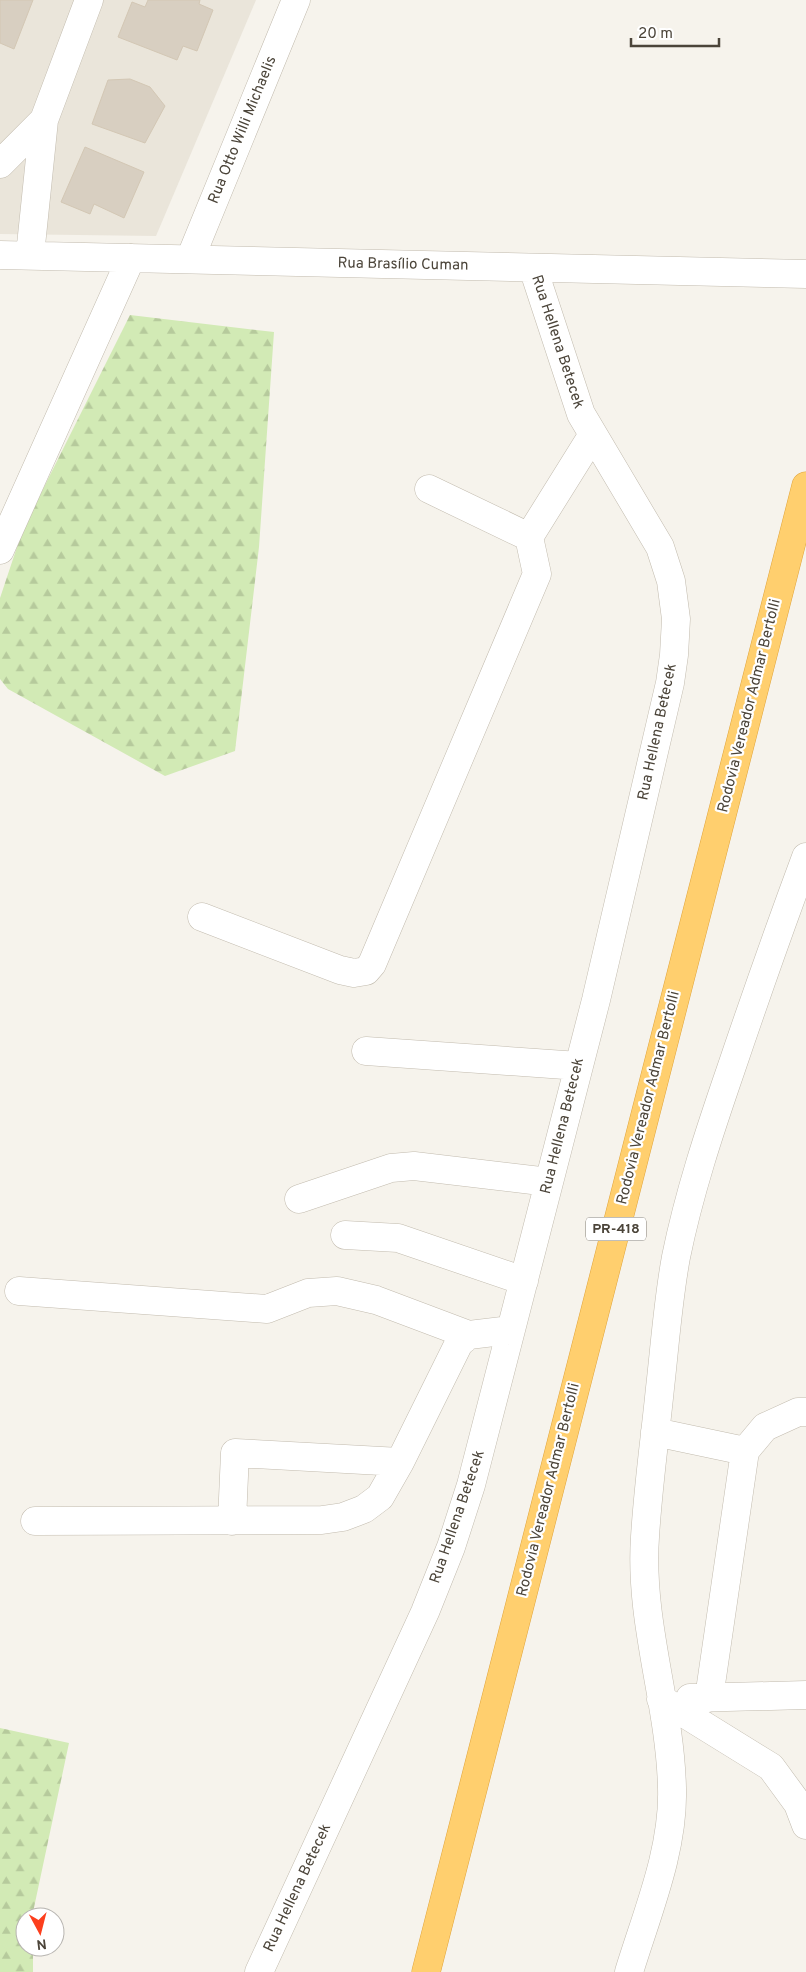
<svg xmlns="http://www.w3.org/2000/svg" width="806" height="1972" font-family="Overpass,sans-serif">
  <defs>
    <pattern id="forest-firs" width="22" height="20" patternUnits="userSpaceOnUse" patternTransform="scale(1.25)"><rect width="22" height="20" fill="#d2eab5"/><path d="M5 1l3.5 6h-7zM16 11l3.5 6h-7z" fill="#b6ca9c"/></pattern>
  </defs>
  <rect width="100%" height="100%" fill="#f6f3ec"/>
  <path fill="#eae5da" d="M0,0H256L156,236L0,234Z"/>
  <path fill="url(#forest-firs)" d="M130,315L274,332L259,547L235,751L165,776L8,689L0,679V598L23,529Z
    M0,1728L69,1743L32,1917H25V1947H33V1972H0Z"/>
  <path fill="#d8cfc1" stroke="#d3c7b4" d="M0,0H33L14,49L0,43Z
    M148,0H200L199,4L213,10L197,51L183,46L177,60L118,37L132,2L145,7Z
    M130,79L150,87L165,106L145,143L92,124L108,80Z
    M85,147L144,172L124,218L94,204L90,214L61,202Z"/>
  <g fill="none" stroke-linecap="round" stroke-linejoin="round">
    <g stroke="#c2bbae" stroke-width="29">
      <path id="minor" d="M0,164L44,120
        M0,255L806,274
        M30,255L44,120L89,0
        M190,259L296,0
        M429,489L529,537
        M0,550L131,258
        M202,917L340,970L354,973L366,971L372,964L537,574L529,537L592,436
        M366,1051L579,1066
        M299,1199L391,1168L414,1166L549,1182
        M345,1235L398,1238L524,1281
        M19,1291L267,1309L308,1293L337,1291L376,1300L469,1335
        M655,1432L745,1451L709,1698
        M745,1451L765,1427L798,1412H806
        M35,1521L322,1520L343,1517L364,1509L380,1497L400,1462L459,1343L469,1335L511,1330
        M232,1521L235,1453L400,1462
        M690,1698L806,1695
        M661,1699L771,1767L798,1804L806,1825
        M259,1972L425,1612L451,1547L471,1485L596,1000L670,683L674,655L676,619L671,581L660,547L581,414L533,268
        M629,1972C647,1913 674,1850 672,1788C670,1703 639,1622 645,1537C648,1487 655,1438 660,1388C665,1344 668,1300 676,1257C689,1193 710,1130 731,1069C755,998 780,927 806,857"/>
    </g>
    <g stroke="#e0a43c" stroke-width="29">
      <path id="highway" d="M426,1972L806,486"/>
    </g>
    <use href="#minor" stroke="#fff" stroke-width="28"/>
    <use href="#highway" stroke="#ffcf6e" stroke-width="28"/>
  </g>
  <g text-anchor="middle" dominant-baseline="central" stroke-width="4.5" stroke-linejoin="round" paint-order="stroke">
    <rect fill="#fff" stroke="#817c74" stroke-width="1" x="586" y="1217.5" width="60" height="23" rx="4"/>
    <g font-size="14" font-weight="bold" fill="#4b4439">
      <text x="616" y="1229">PR-418</text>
    </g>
    <g font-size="15" fill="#4b4439" stroke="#fff">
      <text transform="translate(243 130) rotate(-68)">Rua Otto Willi Michaelis</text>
      <text transform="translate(403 265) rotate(1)">Rua Brasílio Cuman</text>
      <text transform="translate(557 342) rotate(72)">Rua Hellena Betecek</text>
      <text transform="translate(750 706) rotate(-76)">Rodovia Vereador Admar Bertolli</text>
      <text transform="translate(658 732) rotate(-78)">Rua Hellena Betecek</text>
      <text transform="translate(649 1098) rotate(-76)">Rodovia Vereador Admar Bertolli</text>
      <text transform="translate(563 1126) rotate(-76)">Rua Hellena Betecek</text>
      <text transform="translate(549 1490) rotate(-76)">Rodovia Vereador Admar Bertolli</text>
      <text transform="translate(458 1517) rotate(-71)">Rua Hellena Betecek</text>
      <text transform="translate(298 1888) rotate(-65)">Rua Hellena Betecek</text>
    </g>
  </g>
  <g transform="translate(40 1932) rotate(173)"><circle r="24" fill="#ffffff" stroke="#b7b4b0"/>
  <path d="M0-4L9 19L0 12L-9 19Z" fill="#fc3f1d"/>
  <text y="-8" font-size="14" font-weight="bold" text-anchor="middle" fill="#4b4439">N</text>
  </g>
  <path d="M631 38v8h88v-8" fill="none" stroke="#4b4439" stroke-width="2.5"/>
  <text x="638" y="38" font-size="15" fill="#4b4439" stroke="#ffffff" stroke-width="4" paint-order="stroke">20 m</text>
</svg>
